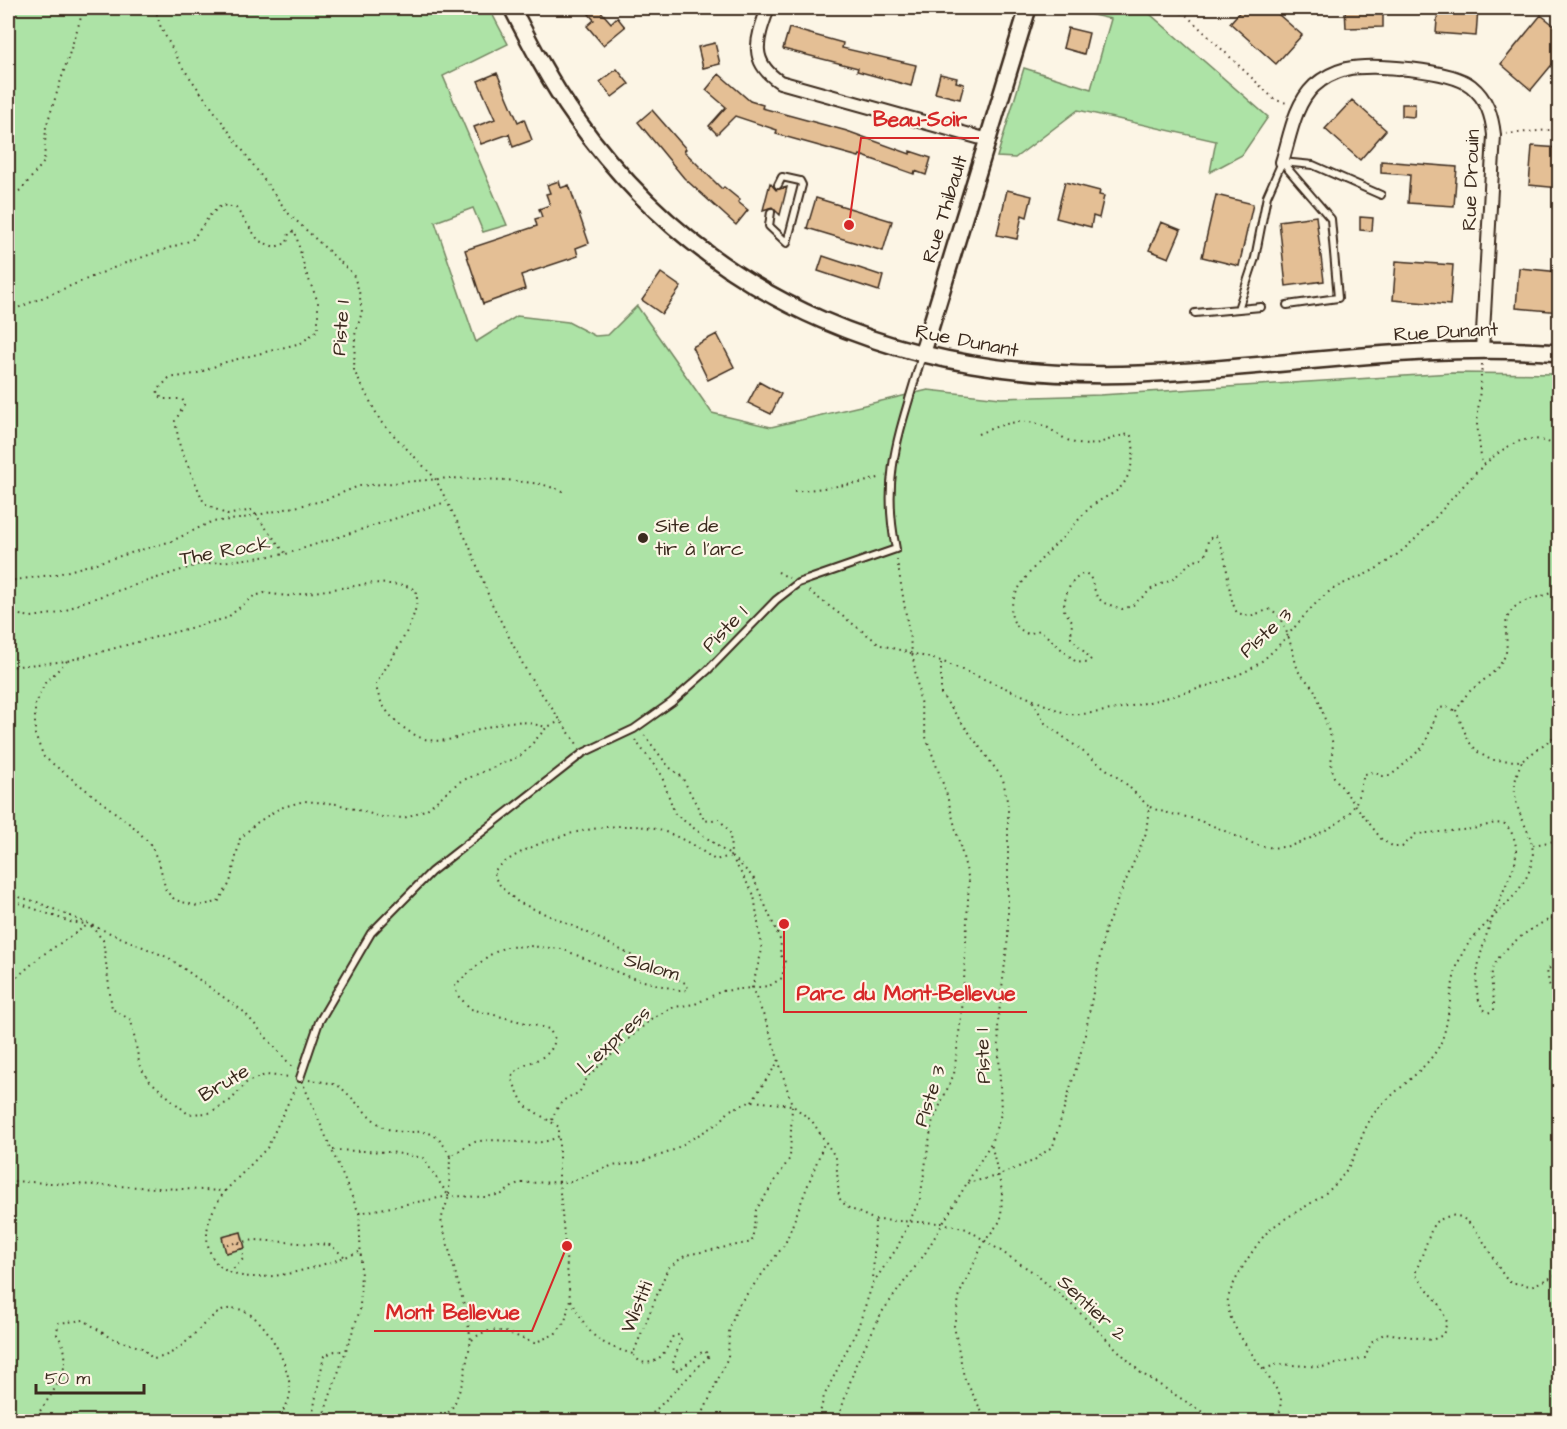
<svg xmlns="http://www.w3.org/2000/svg" width="1567" height="1429" font-family="'Architects Daughter',sans-serif">
  <rect width="100%" height="100%" fill="#fcf5e5"/>
  <filter id="ink" filterUnits="userSpaceOnUse"><feTurbulence type="fractalNoise" baseFrequency=".0167" numOctaves="2"/><feDisplacementMap in="SourceGraphic" scale="12" xChannelSelector="R" yChannelSelector="G"/><feConvolveMatrix kernelMatrix="1 2 1 2 8 2 1 2 1" color-interpolation-filters="sRGB"/></filter>
  <g filter="url(#ink)">
    <path fill="#ade3a6" stroke="#748662" stroke-width="1.5" d="M8,8H489L508,44L443,76L507,225L483,232L473,208L435,222L476,342L517,316L568,322L595,336L608,335L637,306L712,413L771,427L928,390L1001,398L1100,395L1452,373L1559,374V1421H8Z
      M1061,8H1143L1268,117L1242,155L1210,172L1216,141L1078,110L1015,158L997,157L1024,68L1091,89L1111,19Z"/>
    <path fill="#e4bf95" stroke="#3b2a1e" stroke-width="1.5" d="M584,8H598L611,23L617,17L625,27L603,45L587,26L594,20Z
      M1243,8H1271L1302,35L1276,64L1230,23Z
      M1345,8H1383V27L1346,28Z
      M1438,8H1478L1476,36L1436,33Z
      M1541,15L1560,30V55L1531,90L1501,64Z
      M789,28L843,43L842,48L916,65L911,86L857,71L858,68L783,49Z
      M1068,28L1089,33L1084,54L1063,48Z
      M715,43L720,64L703,68L698,47Z
      M617,69L629,84L612,97L600,82Z
      M497,73L518,122L524,119L532,140L513,147L509,134L481,144L474,127L495,119L478,81Z
      M719,74L750,101L763,105L762,108L847,131L910,154V151L931,158L926,175L915,171L914,174L860,155L859,157L776,134L777,130L735,116L717,134L709,126L726,107L706,90Z
      M940,74L957,78L956,82L964,84L960,99L935,93Z
      M1352,100L1386,130L1360,160L1325,129Z
      M1402,104H1415L1414,117L1402,116Z
      M652,110L686,149L684,151L722,189L724,187L740,200L738,202L748,210L736,225L684,178L638,122Z
      M1532,146L1560,148V188L1529,185Z
      M1381,161L1457,167L1454,206L1408,203L1410,175L1381,173Z
      M559,181L561,188L569,185L589,243L576,248L578,256L521,275L525,289L483,304L465,250L537,226L535,219L542,217L539,209L550,205L546,194L550,193L547,185Z
      M1065,182L1100,191L1099,195L1104,196L1099,218L1093,216L1091,227L1056,218Z
      M770,183L776,190L787,187L780,215L772,207L763,210Z
      M1007,190L1032,196L1027,217L1022,215L1017,239L997,235Z
      M1216,195L1253,204L1239,266L1202,257Z
      M816,198L892,221L883,251L807,228Z
      M1316,216L1324,281L1286,286L1279,221Z
      M1360,217L1373,218L1372,231L1360,230Z
      M1161,222L1181,230L1169,258L1149,250Z
      M823,256L883,276L879,291L818,271Z
      M1396,261L1453,265L1450,305L1393,300Z
      M1519,268L1560,272V312L1516,308Z
      M661,273L681,287L662,314L642,300Z
      M717,334L734,367L708,380L692,347Z
      M759,382L781,394L771,414L748,403Z
      M241,1232L245,1248L226,1253L222,1237Z"/>
    <g fill="none" stroke-linecap="round" stroke-linejoin="round">
      <g stroke="#3b2a1e" stroke-width="10">
        <path id="service" d="M771,212L769,226L787,243L802,185L800,181L782,177L778,185
          M1287,305L1338,298L1331,219L1282,162L1313,165L1381,195
          M1238,309L1255,258L1267,196L1282,162
          M1195,313L1261,307
          M300,1078L319,1022L371,933L431,872L583,753L634,729L672,702L708,670L776,600L798,583L896,549C880,472 902,428 922,355"/>
      </g>
      <g stroke="#3b2a1e" stroke-width="16">
        <path id="minor" d="M768,8C757,39 748,61 780,82L988,140
          M1282,162C1290,137 1294,105 1314,86C1323,78 1334,72 1346,69C1372,63 1451,70 1471,86C1487,99 1492,116 1494,135L1482,350"/>
      </g>
      <g stroke="#3b2a1e" stroke-width="20">
        <path id="tertiary" d="M512,8C531,45 550,82 575,117C710,307 912,383 1140,374C1279,368 1420,342 1560,353
          M922,355L1028,8"/>
      </g>
      <path stroke="#3b2a1e" stroke-width="2" stroke-dasharray="1.5 4.5" stroke-linecap="butt" d="M155,8L161,28L183,68L288,213L353,274L359,291L362,312L355,335L354,371L381,422L435,478L469,545L491,602L528,674L577,744
        M1170,8L1185,14L1275,100L1287,103
        M1506,134L1560,129
        M8,196L21,190L44,162L46,127L84,8
        M8,312L123,264L192,240L211,214L222,205L236,208L259,241L275,247L287,243L289,233L295,231L305,270L318,302V330L301,343L226,362L195,374L169,378L157,391L162,399H182L185,404L175,421L180,447L204,503L227,515L252,510L286,554
        M1482,364L1477,424L1482,465
        M978,434C1002,424 1025,415 1050,429C1059,435 1068,442 1079,444C1097,448 1112,436 1130,434C1137,446 1132,471 1124,483C1116,495 1102,497 1092,506C1082,514 1076,524 1067,533C1049,552 980,611 1028,634L1040,630L1076,662L1087,663L1091,659L1071,638L1072,621L1064,610C1064,595 1070,579 1085,573L1090,576L1097,597L1104,603L1122,609L1132,606L1154,587L1172,580L1190,563L1202,558L1207,552L1208,539L1216,536C1230,555 1225,591 1237,613L1250,616L1271,609L1279,616L1288,635L1298,671L1314,689L1319,701L1333,744L1331,764L1334,777L1382,840L1394,847H1402L1416,834L1473,829L1495,823L1505,824C1517,837 1517,848 1515,864C1503,894 1455,989 1488,1013L1494,1010C1495,997 1490,985 1492,972C1495,951 1540,920 1560,916
        M794,492L860,483L882,477
        M778,572L789,578
        M8,581L58,574L172,541L211,522L239,519L322,501L359,486L450,478L507,480L541,484L563,491
        M1560,588C1546,598 1525,597 1514,608C1500,622 1509,636 1506,652C1501,671 1482,680 1469,692C1464,697 1460,705 1456,711L1469,742L1479,753L1491,760L1522,761L1560,732
        M809,591L881,645L941,661L1067,714C1099,718 1228,685 1255,666C1283,647 1300,616 1325,595C1339,583 1355,580 1370,572C1386,564 1401,552 1414,540C1444,512 1486,449 1524,440C1537,437 1548,442 1560,447
        M8,613L31,617L60,613L83,602L197,565L286,554L446,502
        M67,661L45,683L35,705V735L44,757L135,828L151,845L160,866L166,891L175,900L197,906L218,902L230,883L240,839L255,824L280,808L304,801L337,804L382,817L404,818L427,809L459,782L522,755L547,727L561,721
        M8,667L67,661L227,618L252,597L264,593L287,596L374,583L404,585L416,590C423,615 389,661 376,684C378,701 386,712 398,723C440,761 466,727 510,722C522,720 535,725 547,727
        M644,735L669,767L682,777L705,821L719,819L730,832L731,855
        M635,740L661,774L675,814L731,856L754,895L762,950L752,988L768,1026L792,1105L790,1158L756,1210L752,1242L686,1255L668,1268L633,1354L640,1362C660,1366 665,1351 673,1336L679,1335L681,1339L673,1363L674,1371C687,1368 693,1355 705,1351L709,1356L644,1422
        M1150,807C1167,815 1186,815 1203,822C1252,840 1267,863 1320,833C1332,827 1346,819 1353,808C1360,798 1359,785 1365,774L1373,772L1383,776L1391,775L1400,768L1424,746L1439,708L1447,707L1456,711
        M1533,845L1560,840
        M8,894L37,902L169,958L244,1012L293,1068
        M8,899L70,922L86,924
        M91,926L103,940L112,1009L131,1020L140,1067L150,1081L188,1114L209,1113L231,1100L247,1082L265,1075L291,1077
        M1560,961L1547,970L1549,984L1560,1004
        M8,985L41,956L89,924
        M309,1080C317,1081 332,1082 340,1087C353,1097 373,1124 388,1129C417,1139 431,1118 450,1156
        M304,1086L359,1213L361,1262L360,1310L321,1422
        M752,1101L778,1062
        M552,1120C558,1104 563,1098 579,1093L588,1076L651,1019L674,1007L695,1004L722,991L769,986L782,978L785,962L780,954L781,942L753,877L736,860
        M333,1150L390,1152L423,1158L448,1195
        M8,1181L225,1191C213,1208 204,1225 208,1245C220,1305 323,1265 359,1252
        M967,1183L997,1176L1033,1161L1053,1146L1083,1045L1105,930L1146,833L1149,807L1126,784L1045,723L1032,700
        M225,1191L267,1148L296,1086
        M359,1213L449,1196L486,1197L502,1194L518,1183L570,1182L611,1166L637,1163L670,1152L720,1122L730,1110L752,1101L792,1105L812,1121L836,1158L839,1198L847,1207L875,1220L942,1223L967,1229L1033,1272L1073,1306L1141,1373L1218,1422
        M227,1244L255,1240L330,1245L345,1257
        M229,1273L244,1258L238,1241
        M873,1283L875,1220
        M571,1300C591,1336 593,1342 633,1354
        M472,1340C493,1321 511,1335 534,1343L555,1334L565,1322L570,1299L559,1182V1136
        M1264,1369L1278,1364L1322,1367L1365,1358L1371,1343L1385,1333L1432,1340L1443,1335L1447,1322L1440,1305L1415,1274L1434,1223C1440,1220 1449,1214 1457,1216C1478,1220 1494,1266 1509,1282L1531,1286L1560,1274
        M37,1422L38,1414C54,1390 78,1362 57,1335L58,1323L84,1320L109,1337L142,1348L153,1359C189,1354 201,1315 228,1309C260,1302 289,1363 290,1389C291,1402 282,1412 275,1422
        M311,1422L324,1356L335,1351H345
        M441,1422L454,1405L463,1381L471,1340L466,1312L441,1220L449,1196L450,1156C458,1152 467,1144 475,1142C503,1135 534,1151 559,1136V1127L524,1105L511,1078C522,1058 551,1064 555,1039L549,1029L471,1009L457,995L455,985L488,956L505,947L529,946L562,949L629,977L681,991L688,990L687,984L584,931L518,902L502,888L495,878L494,871C527,840 600,821 645,827C672,831 694,845 715,860L731,856
        M699,1422L728,1357L729,1332L737,1307L785,1244L825,1141
        M818,1422L824,1396L857,1330L873,1283L897,1248L920,1199L932,1123L954,1074L963,1001L969,880L946,792L926,737L897,560
        M837,1422L856,1364L882,1312L924,1255L991,1143L1001,1114L998,1022L1008,937V806L1003,779L941,694V661
        M987,1422L964,1377L954,1326L960,1293L984,1242L1001,1220L1002,1191L991,1143
        M1273,1422L1280,1411L1281,1398C1270,1373 1223,1325 1228,1299C1231,1283 1260,1236 1273,1227C1297,1209 1329,1198 1345,1172C1358,1154 1362,1128 1376,1111C1392,1092 1431,1067 1441,1042C1452,1016 1448,982 1462,954C1480,920 1524,901 1532,861C1539,828 1499,808 1522,761"/>
      <use href="#service" stroke="#fcf5e5" stroke-width="6"/>
      <use href="#minor" stroke="#fcf5e5" stroke-width="12"/>
      <use href="#tertiary" stroke="#fcf5e5" stroke-width="15"/>
    </g>
  </g>
  <circle fill="#3b2a1e" stroke="#fcf5e5" stroke-width="2" cx="643" cy="538" r="6"/>
  <g text-anchor="middle" dominant-baseline="central" stroke-width="4.5" stroke-linejoin="round" paint-order="stroke">
    <g font-size="20" fill="#3b2a1e" stroke="#fcf5e5">
      <text transform="translate(1471 180) rotate(-88)">Rue Drouin</text>
      <text transform="translate(945 209) rotate(-73)">Rue Thibault</text>
      <text transform="translate(341 328) rotate(-86)">Piste 1</text>
      <text transform="translate(1446 332) rotate(-3)">Rue Dunant</text>
      <text transform="translate(967 341) rotate(11)">Rue Dunant</text>
      <text transform="translate(225 551) rotate(-10)">The Rock</text>
      <text transform="translate(725 629) rotate(-46)">Piste 1</text>
      <text transform="translate(1266 633) rotate(-42)">Piste 3</text>
      <text transform="translate(652 967) rotate(16)">Slalom</text>
      <text transform="translate(614 1040) rotate(-42)">L'express</text>
      <text transform="translate(983 1056) rotate(-92)">Piste 1</text>
      <text transform="translate(224 1083) rotate(-31)">Brute</text>
      <text transform="translate(930 1096) rotate(-72)">Piste 3</text>
      <text transform="translate(637 1307) rotate(-68)">Wistiti</text>
      <text transform="translate(1092 1308) rotate(43)">Sentier 2</text>
    </g>
    <g font-size="20" fill="#3b2a1e" stroke="#fcf5e5" text-anchor="start">
      <text x="655" y="526">Site de<tspan x="655" dy="23">tir à l'arc</tspan></text>
    </g>
  </g>
  <path fill="none" stroke="#d62828" stroke-width="2" d="M849 225L861 138H979M784 924L784 1012H1027M567 1246L532 1331H374"/>
  <g fill="#d62828" stroke="#fcf5e5" stroke-width="2">
    <circle cx="849" cy="225" r="6"/>
    <circle cx="784" cy="924" r="6"/>
    <circle cx="567" cy="1246" r="6"/>
  </g>
  <g font-size="21" text-anchor="middle" font-weight="bold" fill="#d62828" stroke="#fcf5e5" stroke-width="4.5" stroke-linejoin="round" paint-order="stroke">
    <text x="920" y="126">Beau-Soir</text>
    <text x="906" y="1000">Parc du Mont-Bellevue</text>
    <text x="453" y="1319">Mont Bellevue</text>
  </g>
  <rect width="1567" height="1429" fill="none" stroke="#fcf5e5" stroke-width="30"/>
  <rect x="15" y="15" width="1537" height="1399" fill="none" stroke="#3b2a1e" stroke-width="2" filter="url(#ink)"/>
  <path d="M36 1384v9h108v-9" fill="none" stroke="#3b2a1e" stroke-width="3"/>
  <text x="45" y="1384" font-size="18" fill="#3b2a1e" stroke="#fcf5e5" stroke-width="4.5" paint-order="stroke">50 m</text>
</svg>
